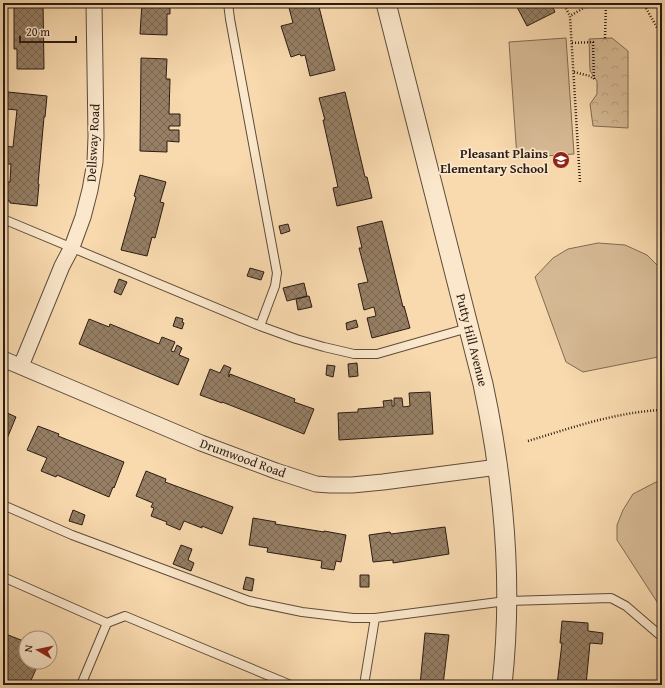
<svg xmlns="http://www.w3.org/2000/svg" width="665" height="688" font-family="'Gentium Book Plus',serif">
  <defs>
    <pattern id="forest-crowns" width="20" height="18" patternUnits="userSpaceOnUse"><rect width="20" height="18" fill="#d6ba95"/><path d="M2 6a3 3 0 1 1 6 0M12 15a3 3 0 1 1 6 0" fill="none" stroke="#b89f80"/></pattern>
    <pattern id="building-cross-hatch" width="8" height="8" patternUnits="userSpaceOnUse"><rect width="8" height="8" fill="#967f65"/><path d="M0 0l8 8M0 8l8-8" fill="none" stroke="#7b6752"/></pattern>
  </defs>
  <rect width="100%" height="100%" fill="#f9daaf"/>
  <filter id="stains"><feTurbulence type="fractalNoise" baseFrequency=".005" numOctaves="4"/><feColorMatrix values="0 0 0 0 .2 0 0 0 0 .09 0 0 0 0 .02 0 0 0 .5 -.17"/></filter>
  <radialGradient id="worn" r=".72"><stop offset=".6" stop-color="#630" stop-opacity="0"/><stop offset="1" stop-color="#630" stop-opacity=".3"/></radialGradient>
  <path fill="url(#forest-crowns)" stroke="#806b54" d="M612,38L628,51V128L593,126L590,104L597,94V81L590,71L589,39Z"/>
  <path fill="#d6ba95" stroke="#806b54" d="M566,38L574,154L517,158L509,42Z
    M598,243L625,245L647,255L662,270V351L658,357L583,372L566,362L535,277L553,258L568,249Z
    M662,481V605H659L617,540V525L623,510L633,494L656,482Z"/>
  <path fill="url(#building-cross-hatch)" stroke="#2b1c14" d="M14,3H43L44,69H17V49H14Z
    M142,3H170V14H167V35L140,34Z
    M277,3H318L335,70L310,76L305,55L301,56L300,54L291,57L281,26L293,23L288,4L278,7Z
    M525,3H551L555,12L527,26L517,7Z
    M141,58L167,59L166,79H170L169,114H180V126H169V130H179V142L167,141V152L140,151Z
    M8,92L47,96L45,117H44L38,184H39L37,206L10,203V201H3V182H10L11,164H3V146L13,147L17,110L6,109Z
    M345,92L365,177H367L372,198L337,206L333,188L338,187L323,120H325L319,98Z
    M140,175L166,182L160,202L164,203L155,238L152,237L147,256L121,250L136,197L134,196Z
    M382,221L403,307L404,306L410,328L372,338L367,318L376,316L374,307L364,310L358,284L368,282L359,248H362L357,227Z
    M288,224L290,231L281,234L279,226Z
    M250,268L264,272L261,280L247,276Z
    M119,279L127,282L121,295L114,292Z
    M304,283L307,296L287,301L283,288Z
    M309,296L312,307L298,310L296,299Z
    M176,317L183,319L182,322L184,323L182,329L173,326Z
    M89,319L109,327L110,324L159,344L162,337L175,342L171,351L174,352L177,345L182,348L179,355L189,359L178,385L79,344Z
    M356,320L358,327L347,330L346,323Z
    M357,363L358,376L349,377L348,364Z
    M224,365L231,368L228,376L229,377L230,374L295,399L294,402L314,409L304,434L222,402V403L200,395L210,369L220,373Z
    M327,365L335,366L333,377L326,375Z
    M430,392L433,434L339,440L338,413L358,412V409L384,407L383,401L392,400V406H394V398H402L403,407L410,406L409,393Z
    M3,411L16,417L6,441L3,440Z
    M38,426L59,434L58,436L124,462L114,488L113,487L109,497L57,475L56,477L41,471L47,458L27,450Z
    M4,450L7,462L3,463V451Z
    M146,471L166,479L165,482L233,507L222,534L202,526V528L184,521L180,530L166,524L167,522L151,516L154,508L151,507L153,503L136,496Z
    M73,510L85,515L82,525L69,521Z
    M253,518L276,522L275,524L324,532V531L346,535L341,562L336,561L334,570L321,568L322,561L267,552L268,548L249,545Z
    M445,527L449,554L393,563V560L373,562L369,535L390,532L391,534Z
    M181,545L192,549L188,560L194,563L191,571L173,564Z
    M360,575H369V587H360Z
    M246,577L254,579L252,591L243,589Z
    M562,621L588,623V631L603,633L602,644L590,643L586,685H557L562,643H560Z
    M3,633L26,642V662H39L29,685H3Z
    M425,633L449,635L443,685H420Z"/>
  <g fill="none" stroke-linecap="round" stroke-linejoin="round">
    <g stroke="#5e4c3b" stroke-width="10">
      <path id="service" d="M228,3L230,19L277,273L275,286L260,326
        M3,219L260,326L296,339L324,347L354,354H377L468,328
        M3,505L72,535L249,601L302,612L353,618H375L506,601L611,598L626,606L662,637
        M3,577L107,623
        M81,685L107,623L125,616L291,685
        M364,685L375,618"/>
    </g>
    <g stroke="#5e4c3b" stroke-width="17">
      <path id="minor" d="M3,359L201,443L276,471L316,484L330,485H352L383,482L498,467
        M21,366L62,266L72,247L83,217L90,190L95,162L96,136L94,3"/>
    </g>
    <g stroke="#5e4c3b" stroke-width="21">
      <path id="tertiary" d="M386,3L483,384C504,482 513,585 502,685"/>
    </g>
    <path stroke="#2b1c14" stroke-width="2.5" stroke-dasharray="1 2" stroke-linecap="butt" d="M563,3L570,16
      M643,3L662,36
      M605,38L606,3
      M572,43L593,42L594,80
      M574,72L590,76L594,79
      M580,182L570,16L592,3
      M528,441C571,428 616,412 662,410"/>
    <use href="#service" stroke="#fbe7cb" stroke-width="8"/>
    <use href="#minor" stroke="#fbe7cb" stroke-width="15"/>
    <use href="#tertiary" stroke="#fbe7cb" stroke-width="19"/>
  </g>
  <defs>
    <g id="school-disc" transform="scale(0.9)"><circle r="9.5" fill="#8f2418" stroke="#fbe7cb"/><path d="M0-5L7-2L0 1L-7-2ZM-4 1L0 2.5L4 1V4Q0 6-4 4Z" fill="#fff"/></g>
  </defs>
  <g fill-rule="evenodd">
    <use href="#school-disc" x="561" y="160"/>
  </g>
  <g text-anchor="middle" dominant-baseline="central" stroke-width="3.5" stroke-linejoin="round" paint-order="stroke">
    <g font-size="13" fill="#2b1c14" stroke="#fbe7cb">
      <text transform="translate(93 143) rotate(-87)">Dellsway Road</text>
      <text transform="translate(472 340) rotate(76)">Putty Hill Avenue</text>
      <text transform="translate(243 458) rotate(20)">Drumwood Road</text>
    </g>
    <g font-size="13" font-weight="bold" fill="#2b1c14" stroke="#fbe7cb" text-anchor="end">
      <text x="548" y="153">Pleasant Plains<tspan x="548" dy="15">Elementary School</tspan></text>
    </g>
  </g>
  <rect width="665" height="688" fill="none" stroke="#f9daaf" stroke-width="16"/>
  <rect x="4" y="4" width="657" height="680" fill="none" stroke="#2b1c14" stroke-width="2"/>
  <rect x="8" y="8" width="649" height="672" fill="none" stroke="#2b1c14"/>
  <g transform="translate(38 650) rotate(279)"><circle r="19" fill="#fbe7cb" stroke="#a89682"/>
  <path d="M0-3L7 15L0 10L-7 15Z" fill="#8f2418"/>
  <text y="-6" font-size="11" font-weight="bold" text-anchor="middle" fill="#2b1c14">N</text>
  </g>
  <path d="M20 36v6h56v-6" fill="none" stroke="#2b1c14" stroke-width="2"/>
  <text x="26" y="36" font-size="12" fill="#2b1c14" stroke="#fbe7cb" stroke-width="3" paint-order="stroke">20 m</text>
  <rect width="100%" height="100%" filter="url(#stains)"/>
  <rect width="100%" height="100%" fill="url(#worn)"/>
</svg>
